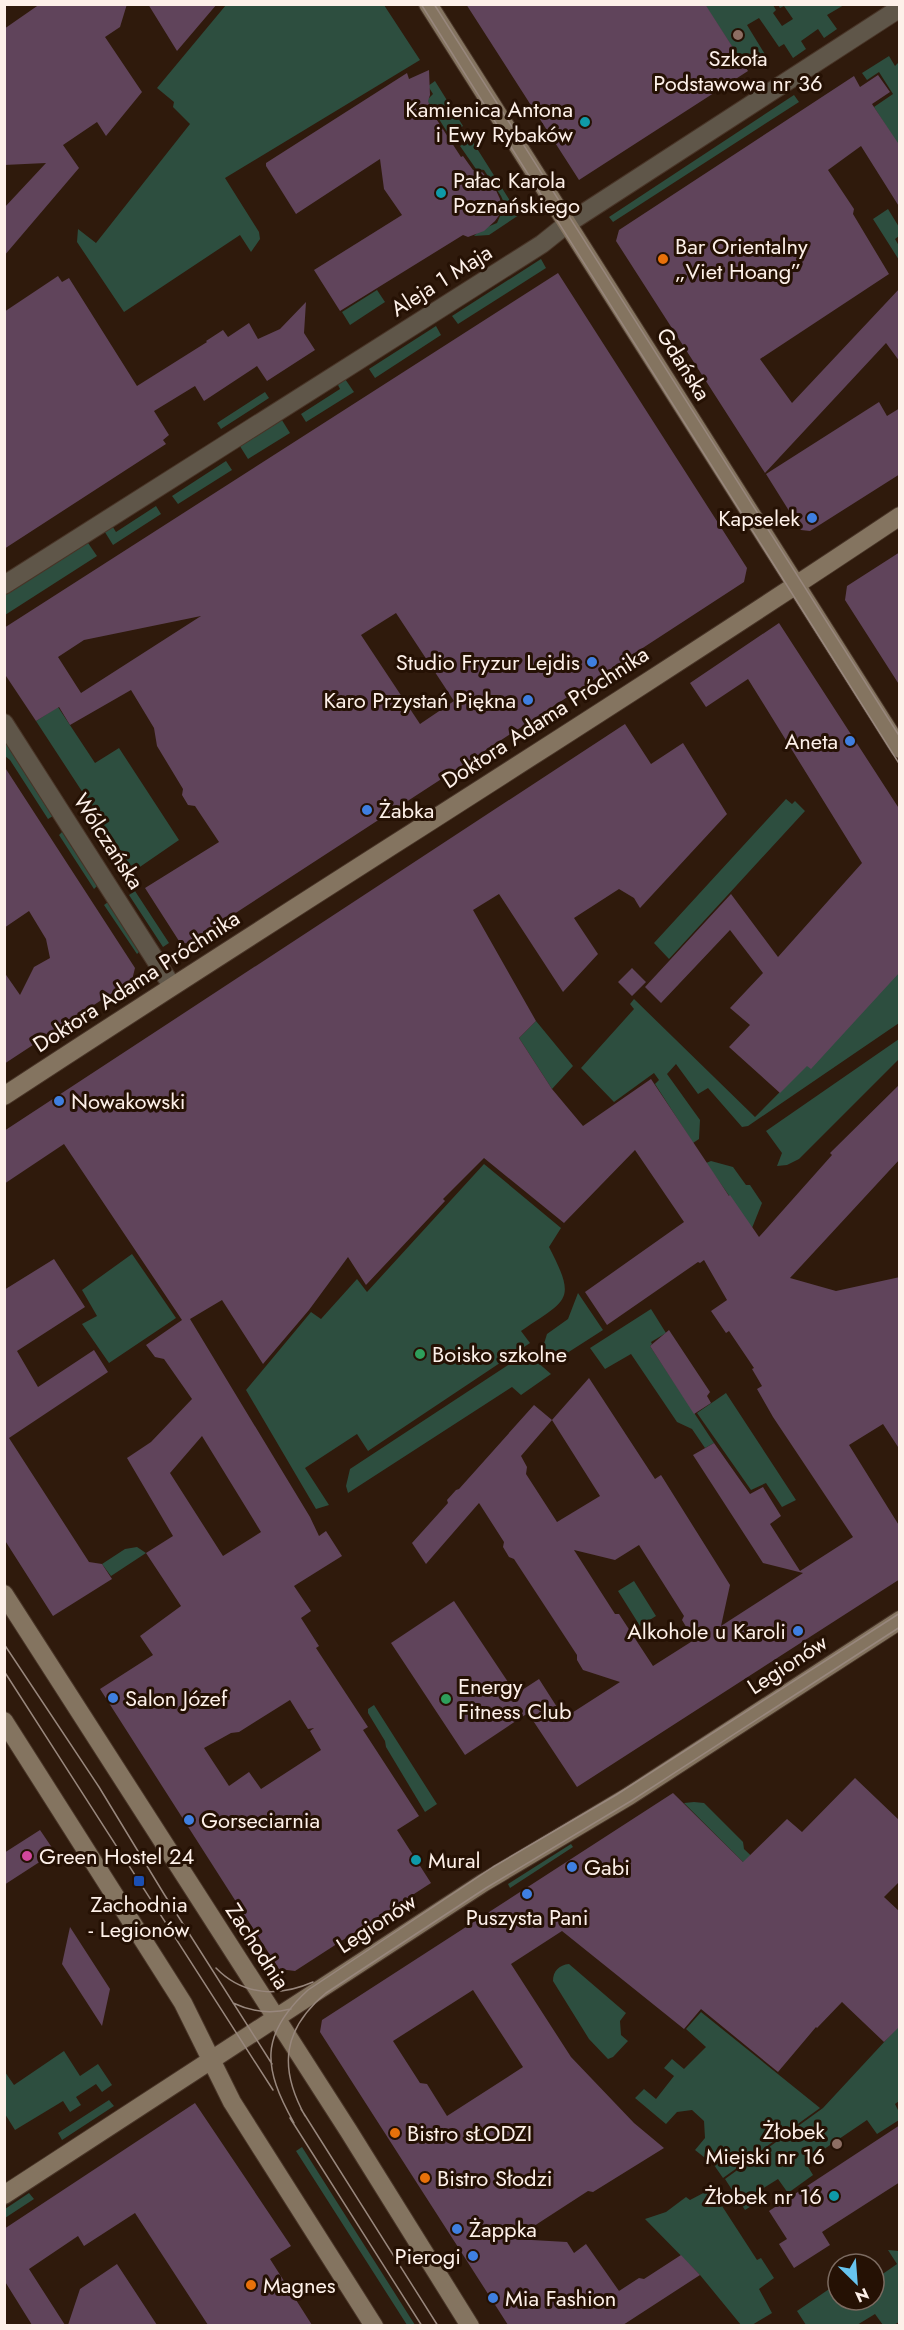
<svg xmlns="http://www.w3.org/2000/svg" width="904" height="2330" font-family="Jost,sans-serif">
  <rect width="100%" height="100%" fill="#2f1a0c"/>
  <path fill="#2d4e3f" d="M226,5H384L420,60L225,178L259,232L260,239L251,252L240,235L124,312L77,242L78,229L96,243L190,124L173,107L174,102L157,88Z
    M705,5H773L776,10L773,13L782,26L793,19L784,6L780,8L778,5H844L827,15L837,29L824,38L818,29L801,41L806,49L793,58L784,44L779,47L759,18L747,25L766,56L746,68Z
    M889,56L895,66L899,62V146L874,107L893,94L879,72L867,80L862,73Z
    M435,81L463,126L449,135L427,100L433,94L428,86Z
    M794,95L799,102L613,222L609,217Z
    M471,139L519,215L489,235L474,236L480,230L497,223L505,205L501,196L484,170L476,169L460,146Z
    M888,209L899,227V236L895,239L899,246V260L873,219Z
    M541,259L546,268L458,324L452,316Z
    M377,290L385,302L350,325L342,312Z
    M436,326L441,335L375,378L369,369Z
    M343,376L354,392L306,422L301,414L340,389L336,381Z
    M265,392L269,398L221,429L217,423Z
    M280,417L290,433L248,459L238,443Z
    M226,461L232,470L178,504L172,496Z
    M156,506L161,514L113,545L103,529L111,524L116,532Z
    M86,540L97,556L5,615V593Z
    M58,707L95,763L119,748L179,840L134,871L36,721Z
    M5,741L53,816L48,819L10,760L5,756Z
    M786,799L792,804L795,801L805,811L669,959L654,943Z
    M62,832L97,886L94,889L59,835Z
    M135,891L169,943L163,947L129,895Z
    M108,902L140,951L137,954L104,905Z
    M899,972V1023L748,1126L742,1127L708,1088L698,1094L676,1064L667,1074L700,1120L699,1139L693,1143L655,1084L659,1080L654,1073L614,1102L581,1068L634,1009L630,1004L634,999L755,1117Z
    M536,1021L573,1066L552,1089L519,1038Z
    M899,1039V1059L799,1159L787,1165L777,1166L782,1153L766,1131Z
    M711,1161L733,1167L746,1185H750L762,1203L752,1228L706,1163Z
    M484,1164L561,1228L549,1247C577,1301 568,1299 521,1331L530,1343L368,1451L357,1434L305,1468L329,1505L316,1509L246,1390L311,1312L321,1319L357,1279L367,1292Z
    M132,1254L176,1318L109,1363L82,1324L97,1316L82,1290Z
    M578,1293L603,1330L564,1355H551L543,1347L547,1334L568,1319Z
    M651,1309L666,1333L651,1342L652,1344L650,1346L714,1443L705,1448L692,1429L677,1422L631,1354L605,1369L590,1348Z
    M525,1354L529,1355L551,1374L521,1395L512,1387L348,1493L346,1486L350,1469Z
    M726,1393L796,1500L782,1507L766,1483L751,1490L697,1413Z
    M137,1547L146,1553L111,1576L102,1564L125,1549Z
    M634,1581L656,1616L640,1626L618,1591Z
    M374,1705L437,1804L425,1812L386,1747L385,1741L368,1713V1709Z
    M694,1802L704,1803L743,1842L744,1849L765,1869L758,1877L684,1803Z
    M571,1844L573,1847L510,1888L508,1884Z
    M569,1964L626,2013L620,2021L621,2035L628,2041L613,2057L608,2059L589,2039L553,1981C553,1971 559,1965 569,1964Z
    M701,2012L820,2108L723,2178L714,2165L695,2150L705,2138L704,2121L692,2110L677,2112L666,2124L635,2098L644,2089L656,2099L674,2076L664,2068L672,2059L684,2069L706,2047L686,2029Z
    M899,2026V2101L895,2104L899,2112V2120L877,2134L867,2120L805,2162L813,2175L788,2193L778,2179L757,2192L761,2200L745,2210L725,2179L823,2108Z
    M64,2051L80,2076L98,2064L112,2085L102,2092L96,2084L76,2097L81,2105L70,2112L63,2101L15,2130L5,2114V2072L14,2085Z
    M109,2100L114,2106L62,2140L58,2133Z
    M302,2147L415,2325H407L296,2151Z
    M711,2189L757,2260L761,2258L774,2278L759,2289L772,2313L752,2325H741L700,2275L645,2219L666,2212L686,2197L690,2200Z
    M29,2193L34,2199L5,2218V2209Z
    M888,2250L899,2251V2322L894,2325H883L875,2314L857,2325H806L797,2311L838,2283V2300H874V2280L897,2264Z"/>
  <path fill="#60445b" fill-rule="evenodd" d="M40,4H127L120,27L105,37L142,92L106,136L97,122L63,145L79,168L4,256V208L46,163L4,165V29Z
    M148,4H217L177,51Z
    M466,4H705L748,71L579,180Z
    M429,70L430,95L428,101L435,117L461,157L463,156L473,170L482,172L494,186L500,199L502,211L495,221L484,231L468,237L463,235L340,311L314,270L402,215L384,189L380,159L296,214L266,166V163L407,73L409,79Z
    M878,75L890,92L872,104L900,146V208L861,146L828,170L854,209L853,214L889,274L760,359L792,403L900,288V362L886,343L765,473L616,241L619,230L854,76L860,87Z
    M558,273L747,568L744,582L188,944L179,941L145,888L219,842L195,806L188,805L182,795L183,789L157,746L154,728L131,690L70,725L59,707L36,721L4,673V628ZM396,613L454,701L420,724L361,635ZM201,616L81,693L58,657L84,640Z
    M58,276L62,282L69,278L137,386L207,342L206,341L223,330L228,337L249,323L258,339L280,329L306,302L304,333L315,350L267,381L257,366L204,401L195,386L154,411L169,435L163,440L166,444L4,549V312Z
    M879,402L887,416L900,408V474L810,531L801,530L766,474Z
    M900,552V686L845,600L847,586Z
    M779,623L900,810V972L811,1069L807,1066L780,1093L729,1047L750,1025L730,1008L763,973L730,930L661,1003L645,987L731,894L778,957L862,863L748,679L706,707L690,683Z
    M625,724L651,764L683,743L727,814L640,908L634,898L619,889L574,918L598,954L563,992L499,894L473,910L536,1021L519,1038L552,1089L583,1126L651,1079L729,1196L730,1195L759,1237L832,1155L830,1153L900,1084V1159L790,1278L836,1291L900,1277V1450L883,1424L849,1445L900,1527V1579L577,1787L528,1713L465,1755L391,1643L454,1601L516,1694L539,1679L564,1718L620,1682L583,1670L577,1660V1655L514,1559L509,1557L503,1547L504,1542L479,1503L426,1564L412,1543L448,1503L447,1500L456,1490L459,1489L534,1405L552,1420L589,1378L655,1479L661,1475L730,1585L721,1626L803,1573L763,1563L693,1455L714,1443L750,1494L763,1487L781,1516L770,1524L800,1571L853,1537L773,1417L757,1389L762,1386L752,1369L754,1368L729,1331L726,1333L711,1311L727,1300L704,1260L700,1263L698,1262L607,1325L585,1292L684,1222L635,1150L564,1223L484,1158L443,1199L445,1201L366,1285L348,1257L309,1310L263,1364L222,1300L190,1319L310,1517L319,1536L326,1531L342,1556L294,1586L311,1611L301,1618L319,1646L316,1648L368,1727L363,1730L419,1816L397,1830L431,1883L295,1971L279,1969L100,1689L153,1655L140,1636L181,1606L146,1553L173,1536L127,1458L151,1442L192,1399L164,1359L155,1357L146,1345L182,1320L64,1144L4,1184V1131ZM552,1420L600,1496L557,1522L526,1474L527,1467L521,1456ZM202,1436L261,1532L223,1556L170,1473ZM639,1545L684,1616L682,1620L694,1640L653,1666L619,1614H615L574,1550L615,1560ZM290,1700L308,1729L314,1728L310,1731L321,1750L261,1789L249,1772L229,1786L204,1748L231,1733L239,1732Z
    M4,766L135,968L132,980L4,1064V972L20,995L34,967L50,958L46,939L29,911L4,928Z
    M632,968L646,982L632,996L618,982Z
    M54,1259L85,1307L17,1351L38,1387L94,1350L108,1372L9,1438L89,1562L102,1564L112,1579L53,1616L4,1539V1290Z
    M669,1330L710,1392L707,1396L711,1403L694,1414L650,1346Z
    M855,1778L900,1821V1881L884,1897L900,1912V2026L884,2042L842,2002L817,2028L816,2027L778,2072L701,2009L684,2029L562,1931L511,1964L571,2057L634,2123L664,2148L593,2192L588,2191L514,2239L567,2242L574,2253L586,2244L619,2291L639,2278L644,2279L681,2255L700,2275L623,2325H508L320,2032L322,2020L673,1793L743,1862L787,1819L802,1832ZM473,1990L523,2067L447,2116L427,2084L420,2083L393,2041Z
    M40,1830L55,1852L4,1885V1853Z
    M70,1927L110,1989L102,2026L62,1964Z
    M195,2103L291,2246L270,2259L312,2325H208L135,2213L84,2246L78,2236L29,2269L65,2325H32L4,2280V2229Z
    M900,2125V2182L822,2232L830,2245L794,2268L779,2244L787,2239L769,2211Z
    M117,2264L157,2325H68L80,2289Z"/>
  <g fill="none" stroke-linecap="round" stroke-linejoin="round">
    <g stroke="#483427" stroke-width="20">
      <path id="street" d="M4,585L542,244L567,224L900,8
        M4,723L172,986"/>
    </g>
    <g stroke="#483427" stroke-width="20">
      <path id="secondary" d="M428,4L900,749
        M4,1096C301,901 604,714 900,516
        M4,1594L348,2130L470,2326
        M4,1721L183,2003L232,2102L374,2326
        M4,2195L483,1883L629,1796L900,1620"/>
    </g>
    <use href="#street" stroke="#5f5649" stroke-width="18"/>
    <use href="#secondary" stroke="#847460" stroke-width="18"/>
    <path stroke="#98877d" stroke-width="1.5" d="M421,4L900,765
      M434,4L900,737
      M4,1644L99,1787L164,1894L272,2064
      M4,1671L273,2090
      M216,1968C243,1996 279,1997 313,1982
      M233,2003C252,2012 271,2014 291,2009
      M301,2109L438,2326
      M305,2116C278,2067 283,2029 326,1993L486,1888L631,1801L900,1627
      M290,2118L422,2326
      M294,2123C263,2068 259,2035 308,1990L493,1867L616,1795L900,1613"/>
  </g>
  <g fill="#8d6e63" stroke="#251104" stroke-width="2">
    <circle cx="738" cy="35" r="6"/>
    <circle cx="837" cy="2144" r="6"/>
  </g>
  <g fill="#0f9aa8" stroke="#251104" stroke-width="2">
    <circle cx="585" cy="122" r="6"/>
    <circle cx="441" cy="193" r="6"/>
    <circle cx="416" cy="1860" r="6"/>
    <circle cx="834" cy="2196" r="6"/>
  </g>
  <g fill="#e8710a" stroke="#251104" stroke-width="2">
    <circle cx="663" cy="259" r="6"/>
    <circle cx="395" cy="2133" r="6"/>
    <circle cx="425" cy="2178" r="6"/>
    <circle cx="251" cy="2285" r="6"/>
  </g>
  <g fill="#3f7fe0" stroke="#251104" stroke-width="2">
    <circle cx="812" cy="518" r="6"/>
    <circle cx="592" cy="662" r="6"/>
    <circle cx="528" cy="700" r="6"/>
    <circle cx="850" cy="741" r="6"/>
    <circle cx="367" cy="810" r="6"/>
    <circle cx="59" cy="1101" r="6"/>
    <circle cx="798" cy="1631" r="6"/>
    <circle cx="113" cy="1698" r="6"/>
    <circle cx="189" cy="1820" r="6"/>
    <circle cx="572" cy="1867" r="6"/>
    <circle cx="527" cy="1894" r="6"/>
    <circle cx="457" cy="2229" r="6"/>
    <circle cx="473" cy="2256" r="6"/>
    <circle cx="493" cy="2298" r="6"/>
  </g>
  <g fill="#2e9e5b" stroke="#251104" stroke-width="2">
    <circle cx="420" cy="1354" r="6"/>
    <circle cx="446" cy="1699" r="6"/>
  </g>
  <circle fill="#d1479c" stroke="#251104" stroke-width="2" cx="27" cy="1856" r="6"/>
  <rect fill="#1a4fb4" stroke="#251104" stroke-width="2" x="133" y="1875" width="12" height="12" rx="3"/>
  <g text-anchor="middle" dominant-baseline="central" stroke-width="6" stroke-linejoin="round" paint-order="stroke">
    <g font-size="22" fill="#fdf0e9" stroke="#251104" text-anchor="start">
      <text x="738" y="58" text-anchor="middle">Szkoła<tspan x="738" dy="25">Podstawowa nr 36</tspan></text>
      <text x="573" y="109" text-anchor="end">Kamienica Antona<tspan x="573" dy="25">i Ewy Rybaków</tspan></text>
      <text x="453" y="180">Pałac Karola<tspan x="453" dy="25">Poznańskiego</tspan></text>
      <text x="675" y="246">Bar Orientalny<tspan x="675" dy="25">„Viet Hoang”</tspan></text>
      <text x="800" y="518" text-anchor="end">Kapselek</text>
      <text x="580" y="662" text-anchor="end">Studio Fryzur Lejdis</text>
      <text x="516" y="700" text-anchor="end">Karo Przystań Piękna</text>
      <text x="838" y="741" text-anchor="end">Aneta</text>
      <text x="379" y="810">Żabka</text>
      <text x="71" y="1101">Nowakowski</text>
      <text x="432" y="1354">Boisko szkolne</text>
      <text x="786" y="1631" text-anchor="end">Alkohole u Karoli</text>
      <text x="458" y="1686">Energy<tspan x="458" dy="25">Fitness Club</tspan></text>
      <text x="125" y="1698">Salon Józef</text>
      <text x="201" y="1820">Gorseciarnia</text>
      <text x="39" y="1856">Green Hostel 24</text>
      <text x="428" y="1860">Mural</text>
      <text x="584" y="1867">Gabi</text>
      <text x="139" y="1904" text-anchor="middle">Zachodnia<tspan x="139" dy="25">- Legionów</tspan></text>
      <text x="527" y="1917" text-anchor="middle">Puszysta Pani</text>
      <text x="825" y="2131" text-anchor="end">Żłobek<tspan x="825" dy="25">Miejski nr 16</tspan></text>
      <text x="407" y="2133">Bistro sŁODZI</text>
      <text x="437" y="2178">Bistro Słodzi</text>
      <text x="822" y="2196" text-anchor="end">Żłobek nr 16</text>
      <text x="469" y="2229">Żappka</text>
      <text x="461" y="2256" text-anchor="end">Pierogi</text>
      <text x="263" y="2285">Magnes</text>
      <text x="505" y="2298">Mia Fashion</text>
    </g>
    <g font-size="22" fill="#fdf0e9" stroke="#251104">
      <text transform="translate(441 280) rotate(-32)">Aleja 1 Maja</text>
      <text transform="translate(684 364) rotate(58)">Gdańska</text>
      <text transform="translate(545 717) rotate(-33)">Doktora Adama Próchnika</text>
      <text transform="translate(109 841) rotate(57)">Wólczańska</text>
      <text transform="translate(136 981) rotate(-33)">Doktora Adama Próchnika</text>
      <text transform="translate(787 1664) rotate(-33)">Legionów</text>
      <text transform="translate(376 1923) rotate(-33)">Legionów</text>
      <text transform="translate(258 1946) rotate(57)">Zachodnia</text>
    </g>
  </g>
  <rect width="904" height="2330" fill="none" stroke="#fdf0e9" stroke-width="12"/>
  <g transform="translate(856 2282) rotate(155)"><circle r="28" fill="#251104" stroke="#7b6a60" stroke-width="1.5"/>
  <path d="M0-4.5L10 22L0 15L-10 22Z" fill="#67c4ef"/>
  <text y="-9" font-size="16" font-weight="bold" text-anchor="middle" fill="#fdf0e9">N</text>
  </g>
</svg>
